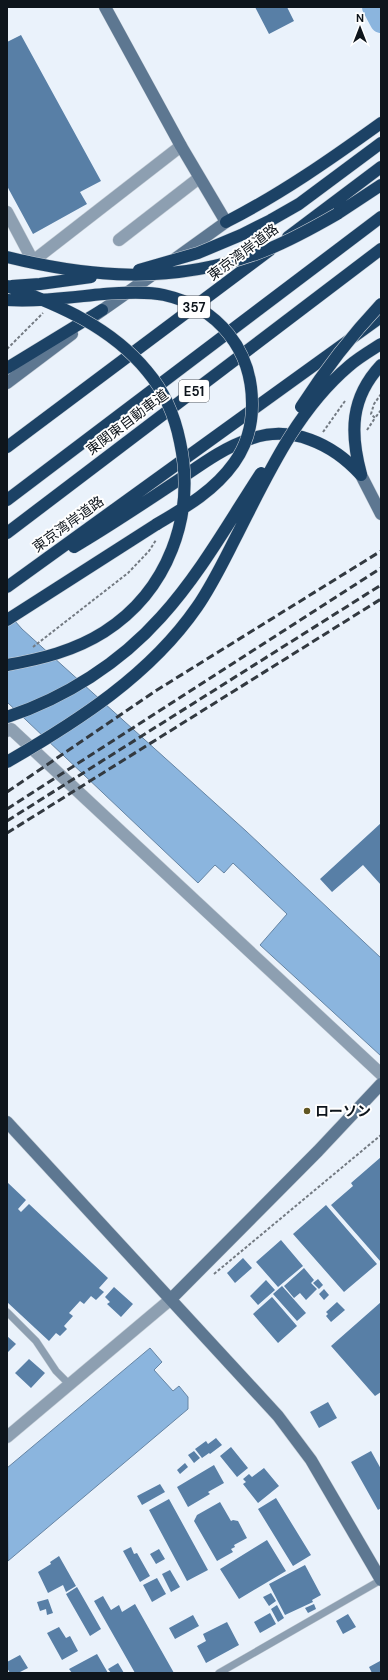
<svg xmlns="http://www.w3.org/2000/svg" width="388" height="1680" font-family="'DM Sans','Noto Sans JP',sans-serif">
  <rect width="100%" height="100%" fill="#eaf2fb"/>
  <path fill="#8bb5de" stroke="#6685a4" d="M7,612L22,629L246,831L381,958V1056L260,945L287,914L233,863L224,873L215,865L198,883L7,702Z
    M150,1348L162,1362L154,1370L173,1391L179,1386L188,1397V1409L8,1561L7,1468Z"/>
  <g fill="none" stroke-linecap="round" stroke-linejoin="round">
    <path stroke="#8bb5de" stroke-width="22" d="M373,7L381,22"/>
  </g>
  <path fill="#587fa6" d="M255,7H287L294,21L269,34Z
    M21,35L101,181L80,192L87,204L33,234L7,186V42Z
    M381,823V885L363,865L332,892L320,879Z
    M381,1157V1262L331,1205L353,1186L351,1183Z
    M7,1182L26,1200L18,1209L21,1212L29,1204L108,1278L99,1288L104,1292L96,1300L91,1296L84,1304L80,1301L69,1313L73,1316L64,1326L67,1329L60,1336L56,1333L49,1341L7,1302Z
    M326,1205L377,1264L344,1292L293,1234Z
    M281,1240L303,1266L278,1287L256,1262Z
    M243,1258L252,1268L235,1283L227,1273Z
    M304,1268L314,1280L311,1283L317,1289L306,1300L300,1293L294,1298L284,1286Z
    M318,1279L323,1285L319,1289L313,1283Z
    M266,1280L275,1290L258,1305L250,1296Z
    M282,1286L306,1313L297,1321L273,1294Z
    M114,1287L133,1304L121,1317L107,1304L110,1302L105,1297Z
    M324,1289L329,1295L324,1300L319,1294Z
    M272,1297L297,1326L278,1343L253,1314Z
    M337,1302L345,1310L331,1322L326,1316L328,1314L326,1312Z
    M381,1302V1392L375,1396L331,1346Z
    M7,1336L16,1344L7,1353Z
    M29,1359L45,1373L31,1388L15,1373Z
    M328,1402L337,1418L319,1428L310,1412Z
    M216,1438L222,1445L210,1454L209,1453L202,1458L195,1449L206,1441L208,1444Z
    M231,1447L248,1468L237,1477L220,1456Z
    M194,1451L200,1458L194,1463L188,1455Z
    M371,1451L381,1469V1508L378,1510L351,1462Z
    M185,1463L188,1467L180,1474L177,1470Z
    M214,1465L224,1483L208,1492L210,1494L188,1507L177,1487Z
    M264,1468L279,1486L258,1503L243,1484L246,1482L243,1479L249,1474L252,1477Z
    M160,1484L165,1492L142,1505L137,1496Z
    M276,1498L311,1555L293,1566L258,1509Z
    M169,1499L208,1570L187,1581L149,1510Z
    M220,1502L231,1521L233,1520L238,1521L247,1538L234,1545L235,1547L231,1549L233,1552L217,1561L194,1521L197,1515Z
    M267,1540L286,1571L239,1599L220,1569Z
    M131,1547L134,1554L137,1553L150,1576L140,1582L123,1551Z
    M159,1549L165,1559L156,1564L150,1554Z
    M59,1556L76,1586L66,1592L63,1585L48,1593L38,1572L51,1564L50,1562Z
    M305,1565L321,1595L312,1600L313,1602L285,1615L269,1584Z
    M170,1570L180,1587L171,1592L162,1574Z
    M157,1578L166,1594L152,1602L143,1585Z
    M77,1587L101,1629L90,1636L66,1594Z
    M271,1593L276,1601L269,1606L263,1597Z
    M103,1596L111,1610L119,1605L122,1612L135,1604L174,1673H135L94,1601Z
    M48,1599L53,1613L47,1615L46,1609L40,1611L37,1602Z
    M314,1604L316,1609L308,1613L305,1608Z
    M277,1605L284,1618L278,1622L271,1609Z
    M270,1613L276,1624L260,1633L254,1622Z
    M348,1614L356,1627L343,1634L336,1621Z
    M193,1615L199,1626L175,1639L169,1628Z
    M227,1622L239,1645L206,1663L197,1646L206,1641L203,1634Z
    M59,1627L66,1638L70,1636L78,1651L62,1660L47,1633Z
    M97,1654L108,1673H72L69,1669Z
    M20,1655L28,1668L18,1673H10L7,1668V1662Z
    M380,1661L381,1673H372L369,1667Z
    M118,1663L124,1673H111L108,1669Z"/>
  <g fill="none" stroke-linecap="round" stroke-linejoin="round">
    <g stroke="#c7cfd7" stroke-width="8">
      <path id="lane" d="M7,1312L36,1341L56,1371L69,1384
        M219,1673L381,1580"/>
    </g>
    <g stroke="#c7cfd7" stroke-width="13">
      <path id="street" d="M7,212L33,261L181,146
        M119,240L199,178
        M7,731L11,729L381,1074
        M7,1437L171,1299"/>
    </g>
    <g stroke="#c7cfd7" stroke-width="13">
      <path id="secondary" d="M105,7L181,146L226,222L176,258
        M94,316L158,271
        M7,383L72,334
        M361,475L381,514
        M7,1122L278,1416L311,1460L381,1580
        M171,1299L318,1151L381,1084"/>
    </g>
    <g stroke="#c7cfd7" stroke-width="13">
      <path id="highway" d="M337,214L381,185
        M271,220L299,204L381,143
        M226,222C281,194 331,159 381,123
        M288,237L381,167
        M7,368L102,310
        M7,447L270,250
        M361,474C350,433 350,398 381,365
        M7,500L381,217
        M7,533L381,249
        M74,547C108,527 141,505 174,483C198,467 222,448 250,439C291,424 333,444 361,475
        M7,587L381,317
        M7,620L157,524"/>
    </g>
    <path stroke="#737a82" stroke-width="2" stroke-dasharray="3 2" stroke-linecap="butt" d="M7,349L43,313
      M381,394L374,404L371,414L375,418L381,410
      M367,430L375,418
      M323,432L345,401
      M33,647L128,573L149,551L156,540
      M214,1274L381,1135"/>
    <use href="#lane" stroke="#8d9fb1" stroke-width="7"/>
    <use href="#street" stroke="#8d9fb1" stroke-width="12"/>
    <use href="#secondary" stroke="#5d7791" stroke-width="12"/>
    <use href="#highway" stroke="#1c4265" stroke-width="12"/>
    <path stroke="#323940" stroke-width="3" stroke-dasharray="8 4" stroke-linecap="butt" d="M7,792L157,690L381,551
      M7,809L381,568
      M7,821L381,585
      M7,833L381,599"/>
    <g stroke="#c7cfd7" stroke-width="13" stroke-linecap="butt">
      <path id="highway-bridge" d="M7,257C92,278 171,284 256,254C284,244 311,229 337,214
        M139,270L198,253L241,235L271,220
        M7,286C59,305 111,327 147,371C164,391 175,417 180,442C196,516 168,591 104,632C74,651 41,659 7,665
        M12,286L40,284L91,277
        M7,300C39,302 72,297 104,294C123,293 145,291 164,295C218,307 253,350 252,406C252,425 246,446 234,463C214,491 186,507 157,524
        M301,407C324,371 351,336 381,304
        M7,717C65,698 120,663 161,617C200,574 229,522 261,473
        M7,762C78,721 150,675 197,607C213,584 225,558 238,533C268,474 297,410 349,366C358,358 370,351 381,344"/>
    </g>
    <use href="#highway-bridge" stroke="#1c4265" stroke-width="12"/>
  </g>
  <circle fill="#605622" stroke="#fff" stroke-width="1.5" cx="307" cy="1111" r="4"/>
  <g text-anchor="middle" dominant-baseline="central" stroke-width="4" stroke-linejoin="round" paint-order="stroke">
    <g fill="#fff" stroke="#565b60" stroke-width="1">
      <rect x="178" y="296" width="32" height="22" rx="3"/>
      <rect x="179" y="380" width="30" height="22" rx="3"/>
    </g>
    <g font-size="13" font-weight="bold" fill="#0e151c">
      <text x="194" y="307">357</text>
      <text x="194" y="391">E51</text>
    </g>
    <g font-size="14" fill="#0e151c" stroke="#fff">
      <text transform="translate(243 252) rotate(-37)">東京湾岸道路</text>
      <text transform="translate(127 422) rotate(-37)">東関東自動車道</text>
      <text transform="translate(68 524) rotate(-36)">東京湾岸道路</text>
    </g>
    <g font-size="14" font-weight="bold" fill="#0e151c" stroke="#fff" text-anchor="start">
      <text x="315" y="1111">ローソン</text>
    </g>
  </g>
  <rect width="388" height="1680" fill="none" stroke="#0e151c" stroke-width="16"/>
  <g transform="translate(360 28)" stroke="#ffffff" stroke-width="3" paint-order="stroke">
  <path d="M0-3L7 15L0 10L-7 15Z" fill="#0e151c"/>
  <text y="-6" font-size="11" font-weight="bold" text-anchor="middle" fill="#0e151c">N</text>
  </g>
</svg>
